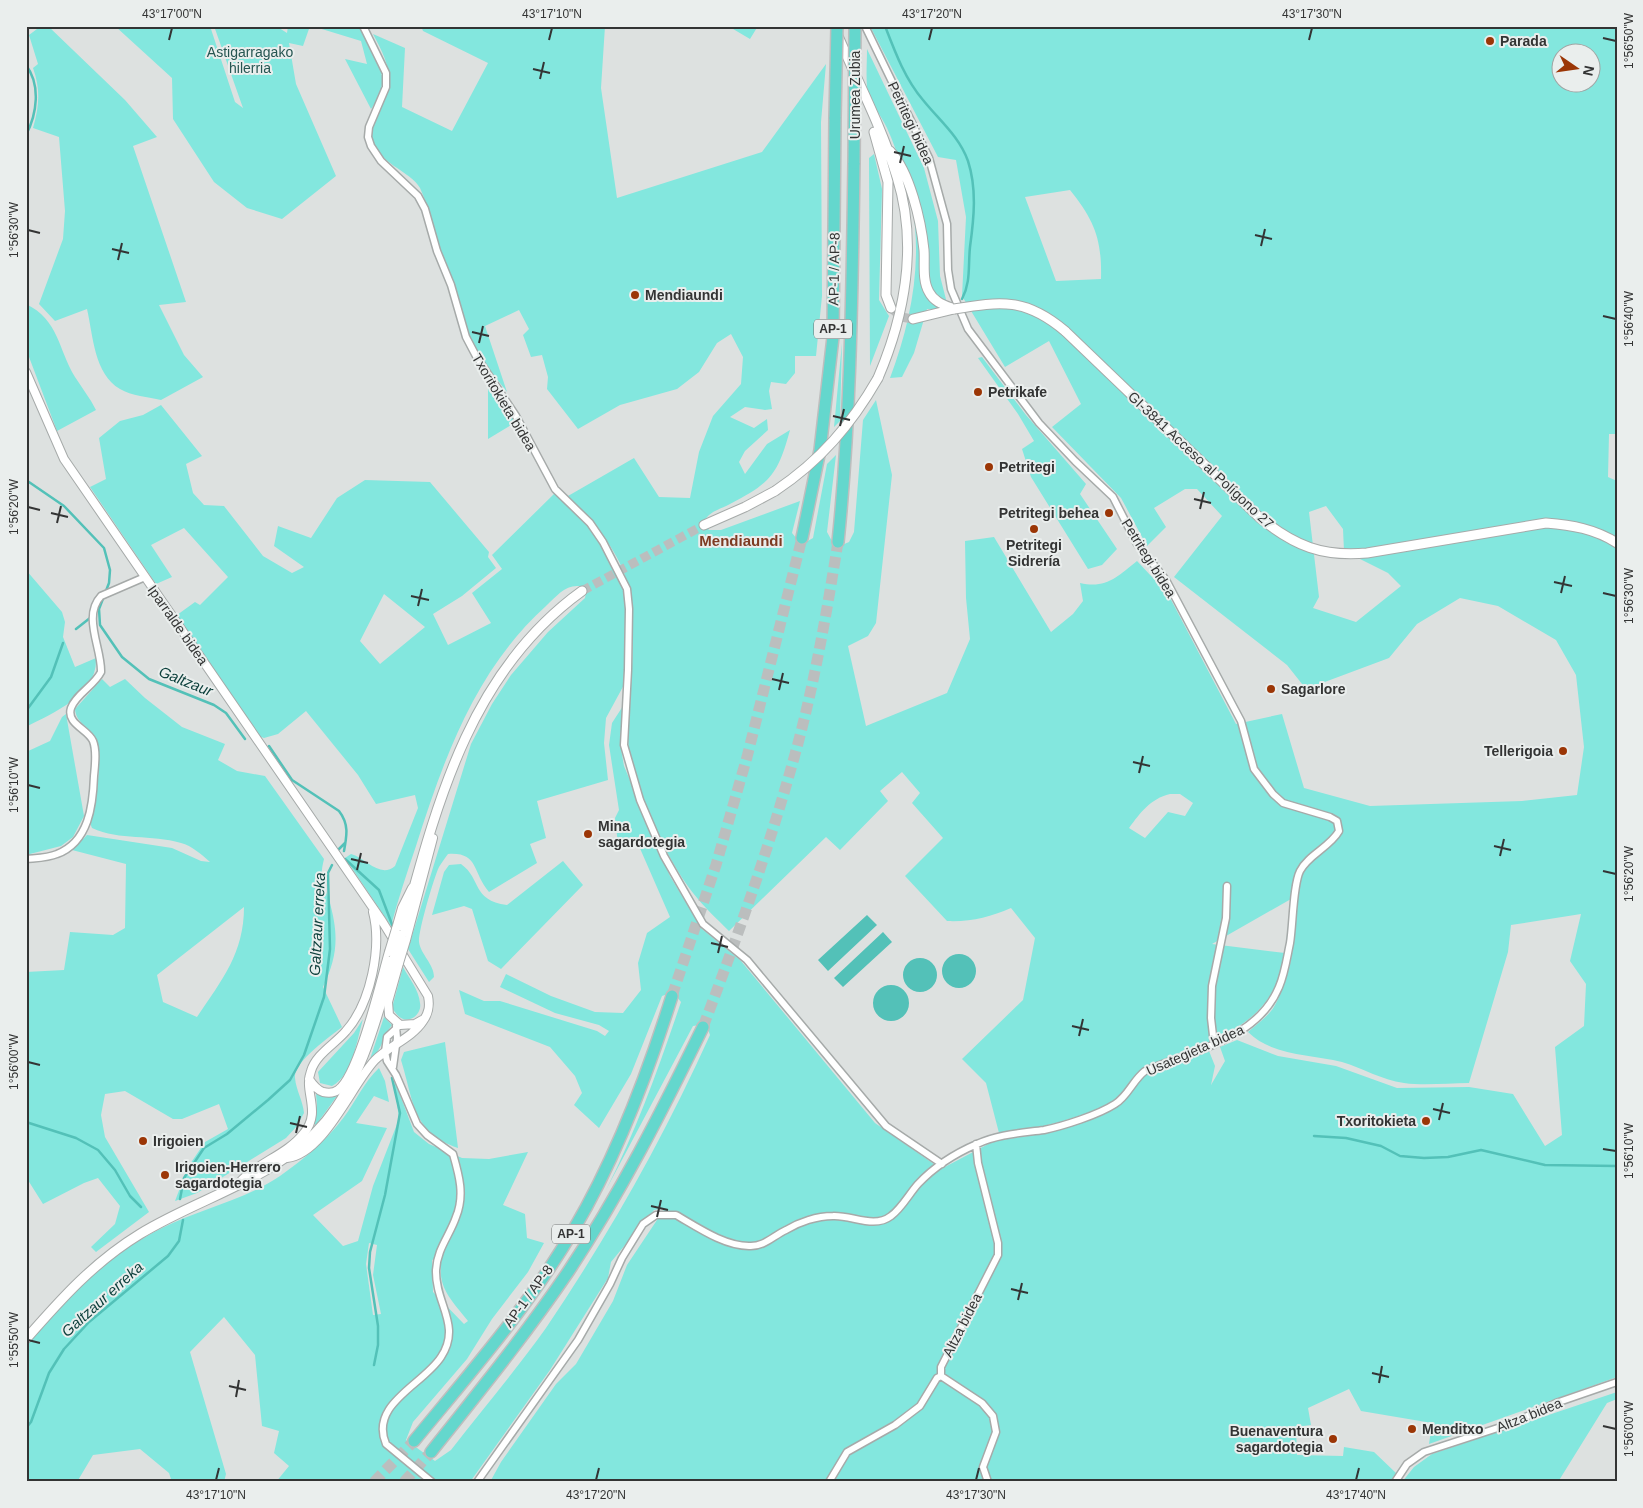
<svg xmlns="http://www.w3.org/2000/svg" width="1643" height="1508" font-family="Helvetica,sans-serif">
  <rect width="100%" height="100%" fill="#dde1e0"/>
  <path fill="#83e7de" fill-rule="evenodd" d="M41,26H48L125,100L157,137L133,146L186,302L159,305L184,355L203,377L161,400C149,397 131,396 120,389C94,374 93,335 87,309L55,321L39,304L63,239L65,211L59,137L33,128C39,107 41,90 33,68L38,64L29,35Z
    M115,26H210L235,102L243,108L214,26H276L287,33L288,26H310L303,46L289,43L296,84L336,176L282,219L247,208L214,182L173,119L172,78Z
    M312,26H361C375,56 395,78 371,109L345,59L367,64L361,41Z
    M421,26H605L601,88L617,198L762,152L826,64L821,122L822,296L816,356H795V373L786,384L771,382L769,391L772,409L765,410L745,407L730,417L754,428L767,419L768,430L745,451L739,462L745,474L767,444L790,430C778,474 771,483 730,504C719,510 709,511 703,523L709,530H721L800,501L792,533L797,539L806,542L813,538L827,464L836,455L827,532L833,543L842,545L849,542L854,532L863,420L876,400L892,475L876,623L868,636L848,646L866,726L947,693L970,639L966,598L965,541L994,537L1051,632L1073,614L1083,601L1080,583C1106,589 1117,577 1137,561L1168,594L1236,724L1282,714L1304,788L1370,806L1522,801L1577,795L1584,747L1576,675L1556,640L1498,606L1460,598L1417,624L1389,658L1306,689L1287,665L1174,577L1222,516L1197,489H1185L1154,508L1166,527L1147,546L1121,498L1052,427L1081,404L1049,341L1005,367L962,296L966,217L956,160L938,157L870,26H1617V434H1609L1608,477L1617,481V1377L1429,1444L1432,1423L1361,1411L1349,1389L1308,1408L1311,1425L1296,1427L1297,1455L1343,1456L1344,1447L1374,1452L1396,1473L1390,1482H490L501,1462L556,1384L576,1364L613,1301L627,1265L665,1208L654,1210L611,1262L608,1278L550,1370L470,1482H276L289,1466L274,1453L279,1431L262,1426L255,1355L224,1317L190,1352L226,1474L224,1482H172L169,1473L140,1449L93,1455L77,1482H26V1345C68,1297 104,1257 162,1228C200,1209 245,1200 280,1176C304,1159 326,1141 344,1117C356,1101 364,1082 379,1068L385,1081L389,1102L374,1096L356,1123L387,1128L362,1181L313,1215L343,1246L358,1241L373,1186L399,1119L394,1079L414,1132L429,1144L462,1158L489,1159L528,1152L503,1205L525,1214L527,1238L544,1243L528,1272L492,1319L467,1359L413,1422L406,1440L435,1461L451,1450C482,1410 516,1370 546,1328C610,1233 663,1139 710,1035L706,1024L693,1026L606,1190C637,1129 659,1067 681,1002L673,992L662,996L631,1074L599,1128L574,1105L582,1093L575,1076L550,1047L465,1014L459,990L484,1001H500L597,1031L605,1036L609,1031L599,1025L555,1013L500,987L506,974L551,996L595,1012L623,1013L641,990L638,963L647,933L670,917L635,837L618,844L615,818L619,810L609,745L612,723L623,706L620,743L624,766L670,876L702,929L741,961L875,1123L941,1169L994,1141L1048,1133L1115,1108L1143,1077L1157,1069L1209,1051L1215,1066L1211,1085L1225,1061L1220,1047L1237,1040L1278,1056L1336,1066L1397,1088L1469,1087L1513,1094L1545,1146L1562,1135L1555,1047L1584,1026L1586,984L1570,961L1581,914L1511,925L1508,952L1469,1083C1448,1083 1425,1086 1404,1083C1381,1080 1363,1068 1342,1062C1310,1054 1272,1056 1248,1032C1257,1024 1270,1015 1275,1005C1293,973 1295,934 1298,899H1292C1285,978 1280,1012 1203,1045C1189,1052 1162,1059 1150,1067C1137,1076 1127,1091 1114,1100C1107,1106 1096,1109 1087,1113C1057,1124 1030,1130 999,1133L986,1083L962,1059L1023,1000L1035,938L1011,908C990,917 971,922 947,921L905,876L943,838L912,803L920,793L902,772L880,791L888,801L840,850L826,837L729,931C717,919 703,906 693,893C666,858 641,802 631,760C625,736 629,708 631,684C633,658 634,616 629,590C622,554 593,520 568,496L634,458L659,497L690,498L699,452L713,416L741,384L743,357L731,334L717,343L699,372L677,389L620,405L578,429L547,389L548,377L542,355L531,357L523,335L529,329L519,310L485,326L507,392C493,374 478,357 469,335C462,318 459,299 452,281C448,271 442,261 439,250C432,229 429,207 420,188C411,171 376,163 371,137C369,128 375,119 379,112C396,80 389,64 373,34L405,48L402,107L452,131L488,63L423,31ZM1560,52H1590V82H1560ZM1070,190C1095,221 1102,240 1101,279L1056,281L1025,197ZM1326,506L1343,529L1344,551L1388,573L1401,586L1356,622L1313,608L1319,597L1309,512ZM1170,794H1180L1193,803L1185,816L1168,812L1145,838L1129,828C1141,812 1150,799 1170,794ZM1291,899L1285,953L1212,944ZM369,1243L377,1245L373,1275L381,1314L373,1315L366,1264ZM442,1256C436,1287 450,1298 468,1321L464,1324L433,1292L432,1260Z
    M728,26H758L750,39Z
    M867,49L924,168L938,221L940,276L949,311L927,309L914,353L902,377L890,378C915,312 927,239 903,170C898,156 893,141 887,128C881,116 869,100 867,87C866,74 867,61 867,49Z
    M874,154L882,189L879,300L889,316L870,366L869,158Z
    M26,304C59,320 58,349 75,377C82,388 90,398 96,410L57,431L26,349Z
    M842,343L840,421L834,427Z
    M982,357L1026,415L1086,484L1080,494L1117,549L1102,565L1088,569L1031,477L1022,449L1034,441L1018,414L978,358Z
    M488,379L516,422L488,439Z
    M161,405L202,456L186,464L193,493L204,505L224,506L263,556L292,573L304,567L274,546L278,526L311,538L337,498L365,480L430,482L489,552L488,557L496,568L462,596L433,614L448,645L491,623L472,593L502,569L492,555L555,493L587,524L601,543L623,586L625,600V683L606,718L604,743L608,780L537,801L546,838L530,844L537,863L489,892C472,872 479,852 448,854C445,858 442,862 439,867C434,877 418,932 419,942C421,955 434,964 434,977L429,982L408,949L471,744L492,704L511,675L548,632L585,598L587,588C568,581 559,594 546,606C475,670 444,758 416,846C407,873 398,899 391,926L345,858L351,854C366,858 380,879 395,866L418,808L415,795L376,804L358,775L306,711L278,734L264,738L259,736L177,615L195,602L200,605L228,577L184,528L151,545L172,577L156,584L90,487L106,479L99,438L120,421L143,415ZM384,594L425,627L380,664L360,641Z
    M26,570L62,612L65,622L63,637L75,667L96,658C98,695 53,713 26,727Z
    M102,679L110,687L125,679L145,698L182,727L225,744L218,760L237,771L265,776L324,859C319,879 323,881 329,900C339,934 338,956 323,987L342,1027C330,1037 293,1062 295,1078C296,1090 303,1101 304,1113L297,1126L286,1138L197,1193L175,1201L188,1167L205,1142L228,1129L219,1104L182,1119H173L125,1091L105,1094L101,1115L105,1137L149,1212L96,1252L91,1247L115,1224L120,1206L98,1178L84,1183L43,1204L26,1177V972L64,970L70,932L113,935L125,928L126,864L72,850L87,835L172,848L201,861L210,862C201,854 192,846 181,843C151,834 120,841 92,828L90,823C96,805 104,753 95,737C88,726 76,723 75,709ZM244,907C244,953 222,980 197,1017L163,1002L157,975Z
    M66,714L84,816L73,837L61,846L26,855V752L50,741L62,717Z
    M563,861L583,885L501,969L488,961L472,909L464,906L432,915L444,872L449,865L461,864C482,879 471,900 507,905Z
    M403,967C409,978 419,990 420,1003C422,1012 413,1022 403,1019C398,1017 395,1012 392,1008Z
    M384,1017L392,1025C381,1039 384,1048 370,1059Z
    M363,1019C357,1039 353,1075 332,1086L320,1083L318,1072L354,1033Z
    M445,1042L458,1148C412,1132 414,1102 401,1060L404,1052Z
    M316,1094L327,1097L337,1096L316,1125L313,1123L317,1105Z
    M1617,1392V1399L1607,1403L1558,1482H1402L1414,1467L1432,1454Z"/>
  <path fill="#53c1b8" d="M867,915L877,925L828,971L818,960Z
    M883,932L892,942L843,987L834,978Z
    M942 971a17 17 0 1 1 34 0a17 17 0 1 1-34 0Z
    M903 975a17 17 0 1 1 34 0a17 17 0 1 1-34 0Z
    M873 1003a18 18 0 1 1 36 0a18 18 0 1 1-36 0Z"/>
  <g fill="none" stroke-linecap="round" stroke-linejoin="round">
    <path stroke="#53c1b8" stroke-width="2.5" d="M885,26C895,52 905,79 923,100C939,120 959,136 968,161C977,189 974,218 970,247C968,266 971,282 962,299
      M26,65C41,85 37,114 26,135
      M26,480L64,506L104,548L110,570L109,583L99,609L100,625L122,657L149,679L214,705L226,713L245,739
      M76,629L90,618
      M26,711L51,677L63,643
      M269,746L292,780L339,811C349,824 347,835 344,851
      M338,850L345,843
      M345,859L379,890L393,927
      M26,1122L76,1138L98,1150L115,1170L130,1196L141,1207
      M1314,1136L1346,1138L1381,1146L1400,1156L1424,1158L1448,1157L1481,1150L1545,1165L1617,1166
      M180,1199L184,1178L204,1148L227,1134L268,1100L290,1080L304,1055L324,997L330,949L328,873L332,865
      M374,1365L378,1345V1326L369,1268L370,1252L385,1195L400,1113L392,1078
      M26,1428L31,1422L49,1373L64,1349L89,1322L168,1256L179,1241L183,1220"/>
    <path stroke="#bbbebe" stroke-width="9" stroke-dasharray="9 4.5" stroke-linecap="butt" d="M891,308L901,317L913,319
      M582,591L704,525"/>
    <path stroke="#bbbebe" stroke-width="11" stroke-dasharray="11 5.5" stroke-linecap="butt" d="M672,996L716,865L747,757L802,538
      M703,1027C736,941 767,854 792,765C813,692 826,617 838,542
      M374,1482L414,1441
      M404,1482L431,1452"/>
    <g stroke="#a6aaa9" stroke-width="9">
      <path id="minor" d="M363,26L386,73V87L369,127L368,137L371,146L381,161L418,196L425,209L437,251L451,285L466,337L476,356L516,416L555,489L590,523L603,542L627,589L629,609L628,670L624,745L640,800L664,856L703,924L747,960L886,1126L942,1164
        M26,859C36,858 48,858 57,854C89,842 93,805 94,776C95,765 97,751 93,741C88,729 66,724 71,708C76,694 94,686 101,672C102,649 82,616 101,596L145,577
        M400,1025L387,1037L385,1052L387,1061L396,1075L417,1124L427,1135L453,1154C459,1175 465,1195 456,1217C450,1235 437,1249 436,1270C435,1304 462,1325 441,1357C423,1385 369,1404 386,1444L432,1482
        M1214,1044L1211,1018L1212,986L1226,918L1227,886
        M393,1067L397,1038L396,1026
        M941,1376V1367L998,1255V1243L978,1163L976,1144
        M941,1376L982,1403L993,1416L996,1432L983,1467L988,1482
        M477,1482L578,1340L610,1284L622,1258L643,1224L656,1215H676C697,1227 724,1246 749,1246C764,1247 773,1236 786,1230C799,1222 817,1216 833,1216C852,1215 874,1229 891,1216C902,1208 909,1194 918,1184C934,1167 956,1153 977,1144C998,1134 1022,1133 1044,1130C1063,1126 1098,1115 1115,1104C1128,1096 1133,1080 1145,1071C1193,1050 1257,1040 1279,987C1285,973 1287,957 1290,943C1293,925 1293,885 1300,871C1308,855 1330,847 1339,831L1337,821L1330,817L1283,803L1273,794L1254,769L1241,721L1166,580L1137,544L1113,497L1075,461L1039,423L968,329L951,289L948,270L947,224L929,158L865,26
        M829,1482L847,1452L895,1425L920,1406L937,1378L941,1376
        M1395,1482L1407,1464L1424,1452L1510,1424L1556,1403L1617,1382"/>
    </g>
    <g stroke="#a6aaa9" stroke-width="10">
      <path id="tertiary" d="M26,372L64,459L338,857L382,921L428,996C430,1006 429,1013 423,1021C412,1038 389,1046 375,1060C352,1084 324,1154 287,1158
        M396,929L402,908L412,888
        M406,940L433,838
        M399,963L388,1002L389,1015L400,1025L415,1024L422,1020
        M309,1079C313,1085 317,1090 323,1092C328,1093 334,1093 338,1090C359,1075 381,979 389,952
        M240,1182C258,1162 287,1155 304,1133C322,1111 303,1092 311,1071C316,1054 335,1044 346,1031C371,1003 382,947 373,912"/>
    </g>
    <g stroke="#a6aaa9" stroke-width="11">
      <path id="secondary" d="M838,36C858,82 882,128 897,177C918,244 905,315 878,378
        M874,132L888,182L886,295L891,308
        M890,151C910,172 921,221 924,250C925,263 922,280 929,292C934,302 944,305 954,309
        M913,319L954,309
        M1065,331L1260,518C1295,546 1322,557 1367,553L1546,523C1572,525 1595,529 1617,543
        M704,525L745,507L775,491
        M401,935C436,807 468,673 582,591
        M26,1339C61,1299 94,1262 140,1234C202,1196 278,1179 326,1121C364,1075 377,1015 394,958"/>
    </g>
    <g stroke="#bebebe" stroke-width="14">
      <path id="motorway" d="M802,538L820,450L833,337L835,117
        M838,542C851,416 852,290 854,163
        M414,1441C470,1373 529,1306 574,1229C617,1156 647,1076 672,996
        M431,1452C478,1393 526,1334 568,1272C620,1194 662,1111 703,1027"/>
    </g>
    <use href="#minor" stroke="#fff" stroke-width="6"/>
    <use href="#tertiary" stroke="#fff" stroke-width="8"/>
    <use href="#secondary" stroke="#fff" stroke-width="9"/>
    <use href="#motorway" stroke="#64d7cd" stroke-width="11"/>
    <g stroke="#a6aaa9" stroke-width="10" stroke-linecap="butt">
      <path id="tertiary-bridge" d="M389,952L396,929
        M399,963L406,940"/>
    </g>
    <g stroke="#a6aaa9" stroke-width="11" stroke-linecap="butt">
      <path id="secondary-bridge" d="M954,309C1002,301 1026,298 1065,331
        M775,491C820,461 851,425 878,378
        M394,958L401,935"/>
    </g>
    <g stroke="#bebebe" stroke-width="14" stroke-linecap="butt">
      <path id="motorway-bridge" d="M835,117L837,26
        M854,163L855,26"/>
    </g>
    <use href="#tertiary-bridge" stroke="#fff" stroke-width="8"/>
    <use href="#secondary-bridge" stroke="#fff" stroke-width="9"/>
    <use href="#motorway-bridge" stroke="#64d7cd" stroke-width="11"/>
  </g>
  <path fill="none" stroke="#333434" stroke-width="2" d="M1603,38L1616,41M169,40L172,28M549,40L552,28M929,40L932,28M1309,40L1312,28M533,69L550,73M540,79L544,62M894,152L911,156M900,163L904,146M28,230L40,233M1255,235L1272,239M1261,246L1265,229M112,249L129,253M118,260L122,243M1603,316L1616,319M472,332L489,336M479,343L483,326M833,416L850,420M840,426L844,409M1194,499L1211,503M28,507L40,510M1200,509L1204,492M51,513L68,517M57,523L61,506M1554,582L1572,586M1561,593L1565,576M1603,593L1616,596M411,596L429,600M418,606L422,589M772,679L789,683M779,690L783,673M1133,762L1150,766M1139,773L1143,756M28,785L40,788M1494,846L1511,850M1500,856L1504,839M351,859L368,863M357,870L361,853M1603,871L1616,874M711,943L728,947M718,953L722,936M1072,1026L1089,1030M1079,1036L1083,1019M28,1062L40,1065M1433,1109L1450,1113M1439,1120L1443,1103M290,1123L307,1127M296,1133L300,1116M1603,1149L1616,1151M651,1206L668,1210M657,1217L661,1200M1011,1289L1028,1293M1018,1300L1022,1283M28,1340L40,1343M1372,1373L1389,1377M1379,1383L1382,1366M229,1386L246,1390M236,1397L239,1380M1603,1426L1616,1429M216,1480L219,1468M596,1480L599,1468M976,1480L979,1468M1356,1480L1359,1468"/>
  <g fill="#9b3606" stroke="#eaeeed" stroke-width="2">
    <circle cx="1490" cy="41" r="5"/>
    <circle cx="635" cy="295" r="5"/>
    <circle cx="978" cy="392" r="5"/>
    <circle cx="989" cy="467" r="5"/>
    <circle cx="1109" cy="513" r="5"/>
    <circle cx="1034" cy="529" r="5"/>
    <circle cx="1271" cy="689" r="5"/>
    <circle cx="1563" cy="751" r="5"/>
    <circle cx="588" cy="834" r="5"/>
    <circle cx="1426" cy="1121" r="5"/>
    <circle cx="143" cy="1141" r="5"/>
    <circle cx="165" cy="1175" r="5"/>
    <circle cx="1412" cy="1429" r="5"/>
    <circle cx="1333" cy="1439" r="5"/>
  </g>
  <g text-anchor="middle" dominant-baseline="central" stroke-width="4" stroke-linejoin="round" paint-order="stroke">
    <g fill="#eaeeed" stroke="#6a6c6c" stroke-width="1">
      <rect x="814" y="319.5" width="38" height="19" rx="4"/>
      <rect x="552" y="1224.5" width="38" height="19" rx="4"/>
    </g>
    <g font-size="12" font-weight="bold" fill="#333434">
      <text x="833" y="329">AP-1</text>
      <text x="571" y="1234">AP-1</text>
    </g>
    <g font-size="14" font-weight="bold" fill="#333434" stroke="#eaeeed" text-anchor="start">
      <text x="1500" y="41">Parada</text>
      <text x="645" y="295">Mendiaundi</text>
      <text x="988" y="392">Petrikafe</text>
      <text x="999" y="467">Petritegi</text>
      <text x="1099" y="513" text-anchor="end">Petritegi behea</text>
      <text x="1034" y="545" text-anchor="middle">Petritegi<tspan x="1034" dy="16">Sidrería</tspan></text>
      <text x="1281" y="689">Sagarlore</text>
      <text x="1553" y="751" text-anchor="end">Tellerigoia</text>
      <text x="598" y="826">Mina<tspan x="598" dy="16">sagardotegia</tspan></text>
      <text x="1416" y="1121" text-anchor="end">Txoritokieta</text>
      <text x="153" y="1141">Irigoien</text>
      <text x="175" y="1167">Irigoien-Herrero<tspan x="175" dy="16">sagardotegia</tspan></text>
      <text x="1422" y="1429">Menditxo</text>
      <text x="1323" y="1431" text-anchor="end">Buenaventura<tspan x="1323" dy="16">sagardotegia</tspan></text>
    </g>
    <g font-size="14" fill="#265652" stroke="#eaeeed">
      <text x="250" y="52">Astigarragako<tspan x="250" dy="16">hilerria</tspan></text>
    </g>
    <g font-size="14" fill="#333434" stroke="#eaeeed">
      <text transform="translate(855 95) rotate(-90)">Urumea Zubia</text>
      <text transform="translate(911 123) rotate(65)">Petritegi bidea</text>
      <text transform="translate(834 269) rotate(-89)">AP-1 / AP-8</text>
      <text transform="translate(504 402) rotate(59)">Txoritokieta bidea</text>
      <text transform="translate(1201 460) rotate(43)">GI-3841 Acceso al Polígono 27</text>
      <text transform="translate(1149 558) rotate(58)">Petritegi bidea</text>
      <text transform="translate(178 625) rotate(55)">Iparralde bidea</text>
      <text transform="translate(1195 1050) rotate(-24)">Usategieta bidea</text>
      <text transform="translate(528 1296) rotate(-54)">AP-1 / AP-8</text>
      <text transform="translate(962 1325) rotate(-63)">Altza bidea</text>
      <text transform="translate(1529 1415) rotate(-22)">Altza bidea</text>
    </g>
    <g font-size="15" font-weight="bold" fill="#7e3b23" stroke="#eaeeed">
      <text x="741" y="540">Mendiaundi</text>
    </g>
    <g font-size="15" font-style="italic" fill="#0e413d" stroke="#eaeeed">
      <text transform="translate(186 681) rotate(22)">Galtzaur</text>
      <text transform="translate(317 924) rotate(-87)">Galtzaur erreka</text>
      <text transform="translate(102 1299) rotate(-42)">Galtzaur erreka</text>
    </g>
  </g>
  <rect width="1643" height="1508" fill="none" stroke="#eaeeed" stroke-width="55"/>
  <g transform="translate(1576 68) rotate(103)"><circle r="24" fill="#eaeeed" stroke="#a1a4a3"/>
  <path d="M0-4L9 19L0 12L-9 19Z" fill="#9b3606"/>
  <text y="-8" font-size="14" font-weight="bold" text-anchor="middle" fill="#333434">N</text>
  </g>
  <rect x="28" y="28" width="1588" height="1452" fill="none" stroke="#333434" stroke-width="2"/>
  <g font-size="12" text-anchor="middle" fill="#333434">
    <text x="172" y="18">43°17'00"N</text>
    <text x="552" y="18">43°17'10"N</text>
    <text x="932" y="18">43°17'20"N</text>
    <text x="1312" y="18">43°17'30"N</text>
    <text transform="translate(1629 41) rotate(-90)" y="4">1°56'50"W</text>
    <text transform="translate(14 230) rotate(-90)" y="4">1°56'30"W</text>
    <text transform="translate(1629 319) rotate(-90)" y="4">1°56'40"W</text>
    <text transform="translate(14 507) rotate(-90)" y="4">1°56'20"W</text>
    <text transform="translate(1629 596) rotate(-90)" y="4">1°56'30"W</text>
    <text transform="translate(14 785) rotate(-90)" y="4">1°56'10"W</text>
    <text transform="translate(1629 874) rotate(-90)" y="4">1°56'20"W</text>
    <text transform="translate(14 1062) rotate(-90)" y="4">1°56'00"W</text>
    <text transform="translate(1629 1151) rotate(-90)" y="4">1°56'10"W</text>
    <text transform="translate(14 1340) rotate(-90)" y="4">1°55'50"W</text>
    <text transform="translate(1629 1429) rotate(-90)" y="4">1°56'00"W</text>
    <text x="216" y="1499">43°17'10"N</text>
    <text x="596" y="1499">43°17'20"N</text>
    <text x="976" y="1499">43°17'30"N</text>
    <text x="1356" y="1499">43°17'40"N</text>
  </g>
</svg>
